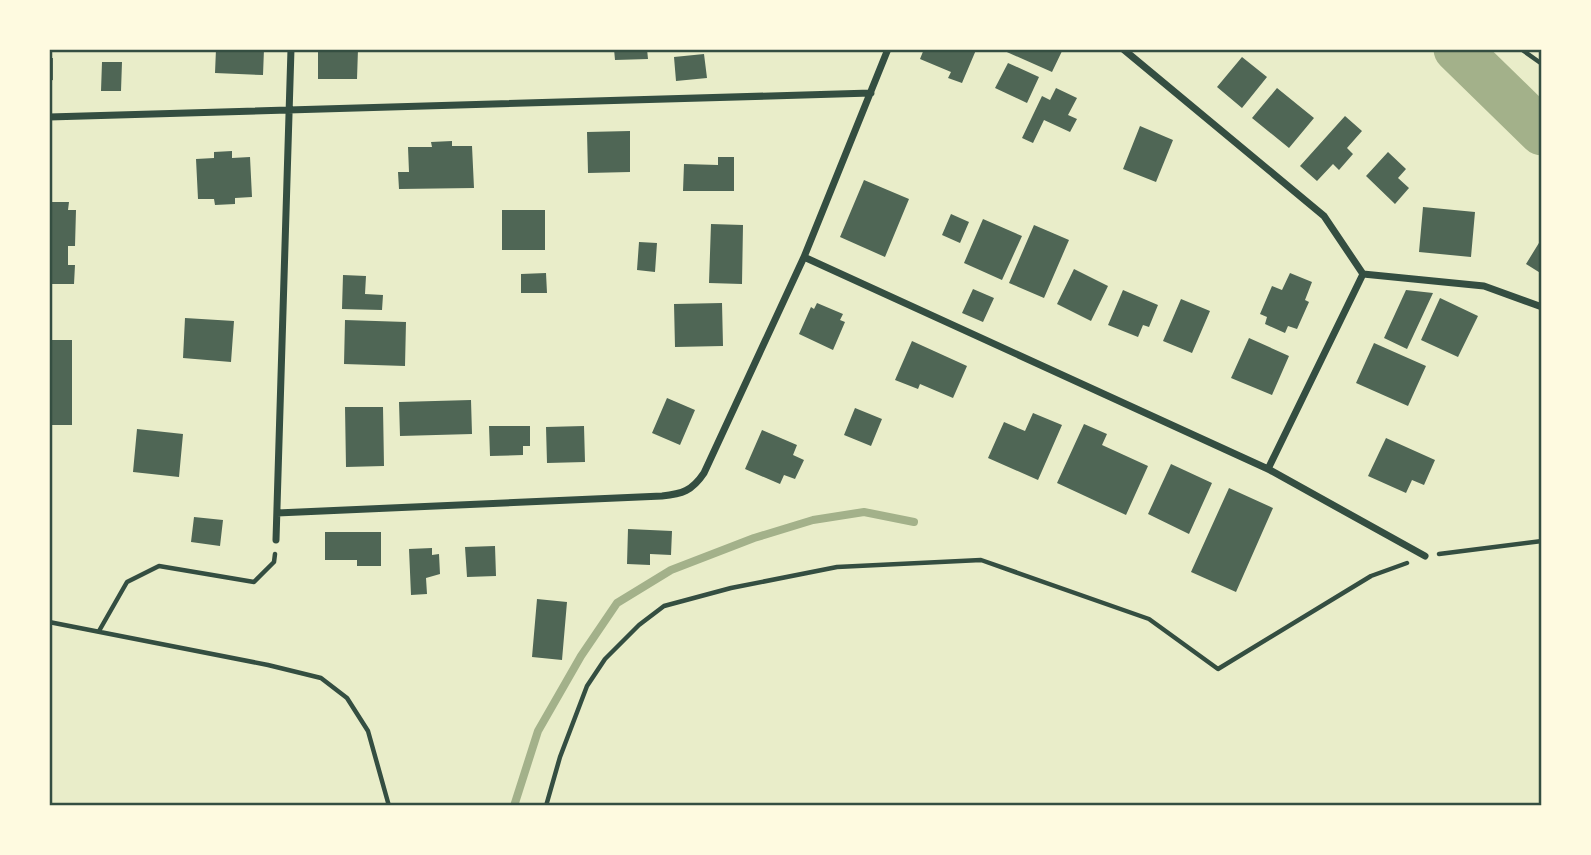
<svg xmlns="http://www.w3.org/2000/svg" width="1591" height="855" font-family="'Varela Round',sans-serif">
  <rect width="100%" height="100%" fill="#e9edc9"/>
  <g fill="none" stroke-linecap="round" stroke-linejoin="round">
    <path stroke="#a3b18a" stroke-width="8" d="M514,806L538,731L581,656L617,603L671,570L754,538L813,520L864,512L914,522"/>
    <path stroke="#a3b18a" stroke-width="47" d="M1457,49L1542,132"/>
  </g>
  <path fill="#4f6655" d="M216,49H264L263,75L215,73Z
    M318,49H358L357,79H318Z
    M614,49H647L648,59L615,60Z
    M924,49H974L976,50L962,83L948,78L951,72L920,59Z
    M1000,49H1063L1052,72Z
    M704,54L707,78L676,81L674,57Z
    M1242,57L1267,77L1242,108L1217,87Z
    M49,58H53V80L49,81Z
    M102,62H122L121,91H101Z
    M1008,63L1039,77L1027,103L995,88Z
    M1056,88L1077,98L1068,115L1077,119L1070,132L1044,120L1033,143L1022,138L1042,96L1050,100Z
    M1277,88L1314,118L1289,148L1252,118Z
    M1345,116L1362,131L1347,148L1353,154L1339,170L1333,164L1317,181L1300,166Z
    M1140,126L1173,140L1156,182L1123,169Z
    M630,131V172L588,173L587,132Z
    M452,141V146H472L474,188L399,189L398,172H409L408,147H432L431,142Z
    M232,151V158L250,157L252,197L235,198V204L215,205L214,199H198L196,159L214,158V152Z
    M1388,152L1406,169L1398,178L1409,188L1395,204L1366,176Z
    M718,157H734V191H683L684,164L718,165Z
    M864,180L909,199L885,257L840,237Z
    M49,202H69L68,210H76L75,246H68V265H75L74,284H49Z
    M1423,207L1475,212L1471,257L1419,252Z
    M502,210H545V250H502Z
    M951,214L969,222L960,243L942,235Z
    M983,219L1022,236L1002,280L964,263Z
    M711,224L743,225L742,284L709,283Z
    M1034,225L1069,240L1044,298L1009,283Z
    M1542,238V274L1526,264Z
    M639,242L657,243L655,272L637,270Z
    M1074,269L1108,286L1091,321L1057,304Z
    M546,273L547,293H521V274Z
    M1290,273L1312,282L1305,300L1309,302L1297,329L1288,326L1285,333L1265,324L1267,317L1260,314L1272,286L1282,290Z
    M343,275L366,276L365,294L383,295L382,310L342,309Z
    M973,289L994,298L983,322L962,313Z
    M1123,290L1158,305L1149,327L1143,325L1138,337L1108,325Z
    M1406,290L1433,293L1407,349L1384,338Z
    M1440,298L1478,316L1458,357L1421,340Z
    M1181,299L1210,311L1192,353L1163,341Z
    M722,303L723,346L675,347L674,304Z
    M817,303L843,314L840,320L845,322L833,350L799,334L811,307L814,309Z
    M185,318L234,321L231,362L183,358Z
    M345,320L406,322L405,366L344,364Z
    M1249,338L1289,356L1272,395L1231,378Z
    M49,340H72V425H49Z
    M912,341L967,366L953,398L920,384L918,389L895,380Z
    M1374,343L1426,366L1408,406L1356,383Z
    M667,398L695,410L680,445L652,433Z
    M471,400L472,434L400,436L399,402Z
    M345,407H383L384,466L346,467Z
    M855,408L882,419L871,446L844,435Z
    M1033,413L1062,425L1038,480L988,458L1004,422L1025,431Z
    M1084,424L1107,434L1102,445L1148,466L1126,515L1057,483Z
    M489,426H530V446H523V455L490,456Z
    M584,426L585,462L547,463L546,427Z
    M137,429L183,434L179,477L133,472Z
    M762,430L797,445L793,455L804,460L795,479L784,475L780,484L745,469Z
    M1386,438L1435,460L1424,485L1412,480L1406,493L1368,476Z
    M1171,464L1212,483L1189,534L1148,514Z
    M1229,488L1273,508L1236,592L1191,572Z
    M194,517L223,520L220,546L191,542Z
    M628,529L672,531L671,555L650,554V565L627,564Z
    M325,532H381V566H357V560H325Z
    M495,546L496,576L467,577L465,547Z
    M432,548V555L439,554L440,574L426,578L427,594L411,595L409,549Z
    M537,599L567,602L562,660L532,657Z"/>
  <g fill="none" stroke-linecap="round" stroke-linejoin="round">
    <path stroke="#344e41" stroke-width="4.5" d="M1521,49L1542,64
      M1439,554L1542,541
      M49,622L268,665L321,678L347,698L368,731L389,806
      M99,631L127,582L159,566L254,582L274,562L275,554
      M546,806L560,757L587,686L605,659L639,625L664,606L731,588L837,567L981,560L1149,619L1218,669L1371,576L1407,563"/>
    <path stroke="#344e41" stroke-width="7" d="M1123,49L1324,216L1363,274L1268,469
      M49,117L871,93
      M804,257L1268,469L1425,556
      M1363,274L1484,286L1542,307
      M277,513L662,496C682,494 692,491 704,473L804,257L888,49
      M276,540L291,49"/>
  </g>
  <rect width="1591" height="855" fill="none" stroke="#fefae0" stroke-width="102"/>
  <rect x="51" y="51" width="1489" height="753" fill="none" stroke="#344e41" stroke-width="2.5"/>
</svg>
